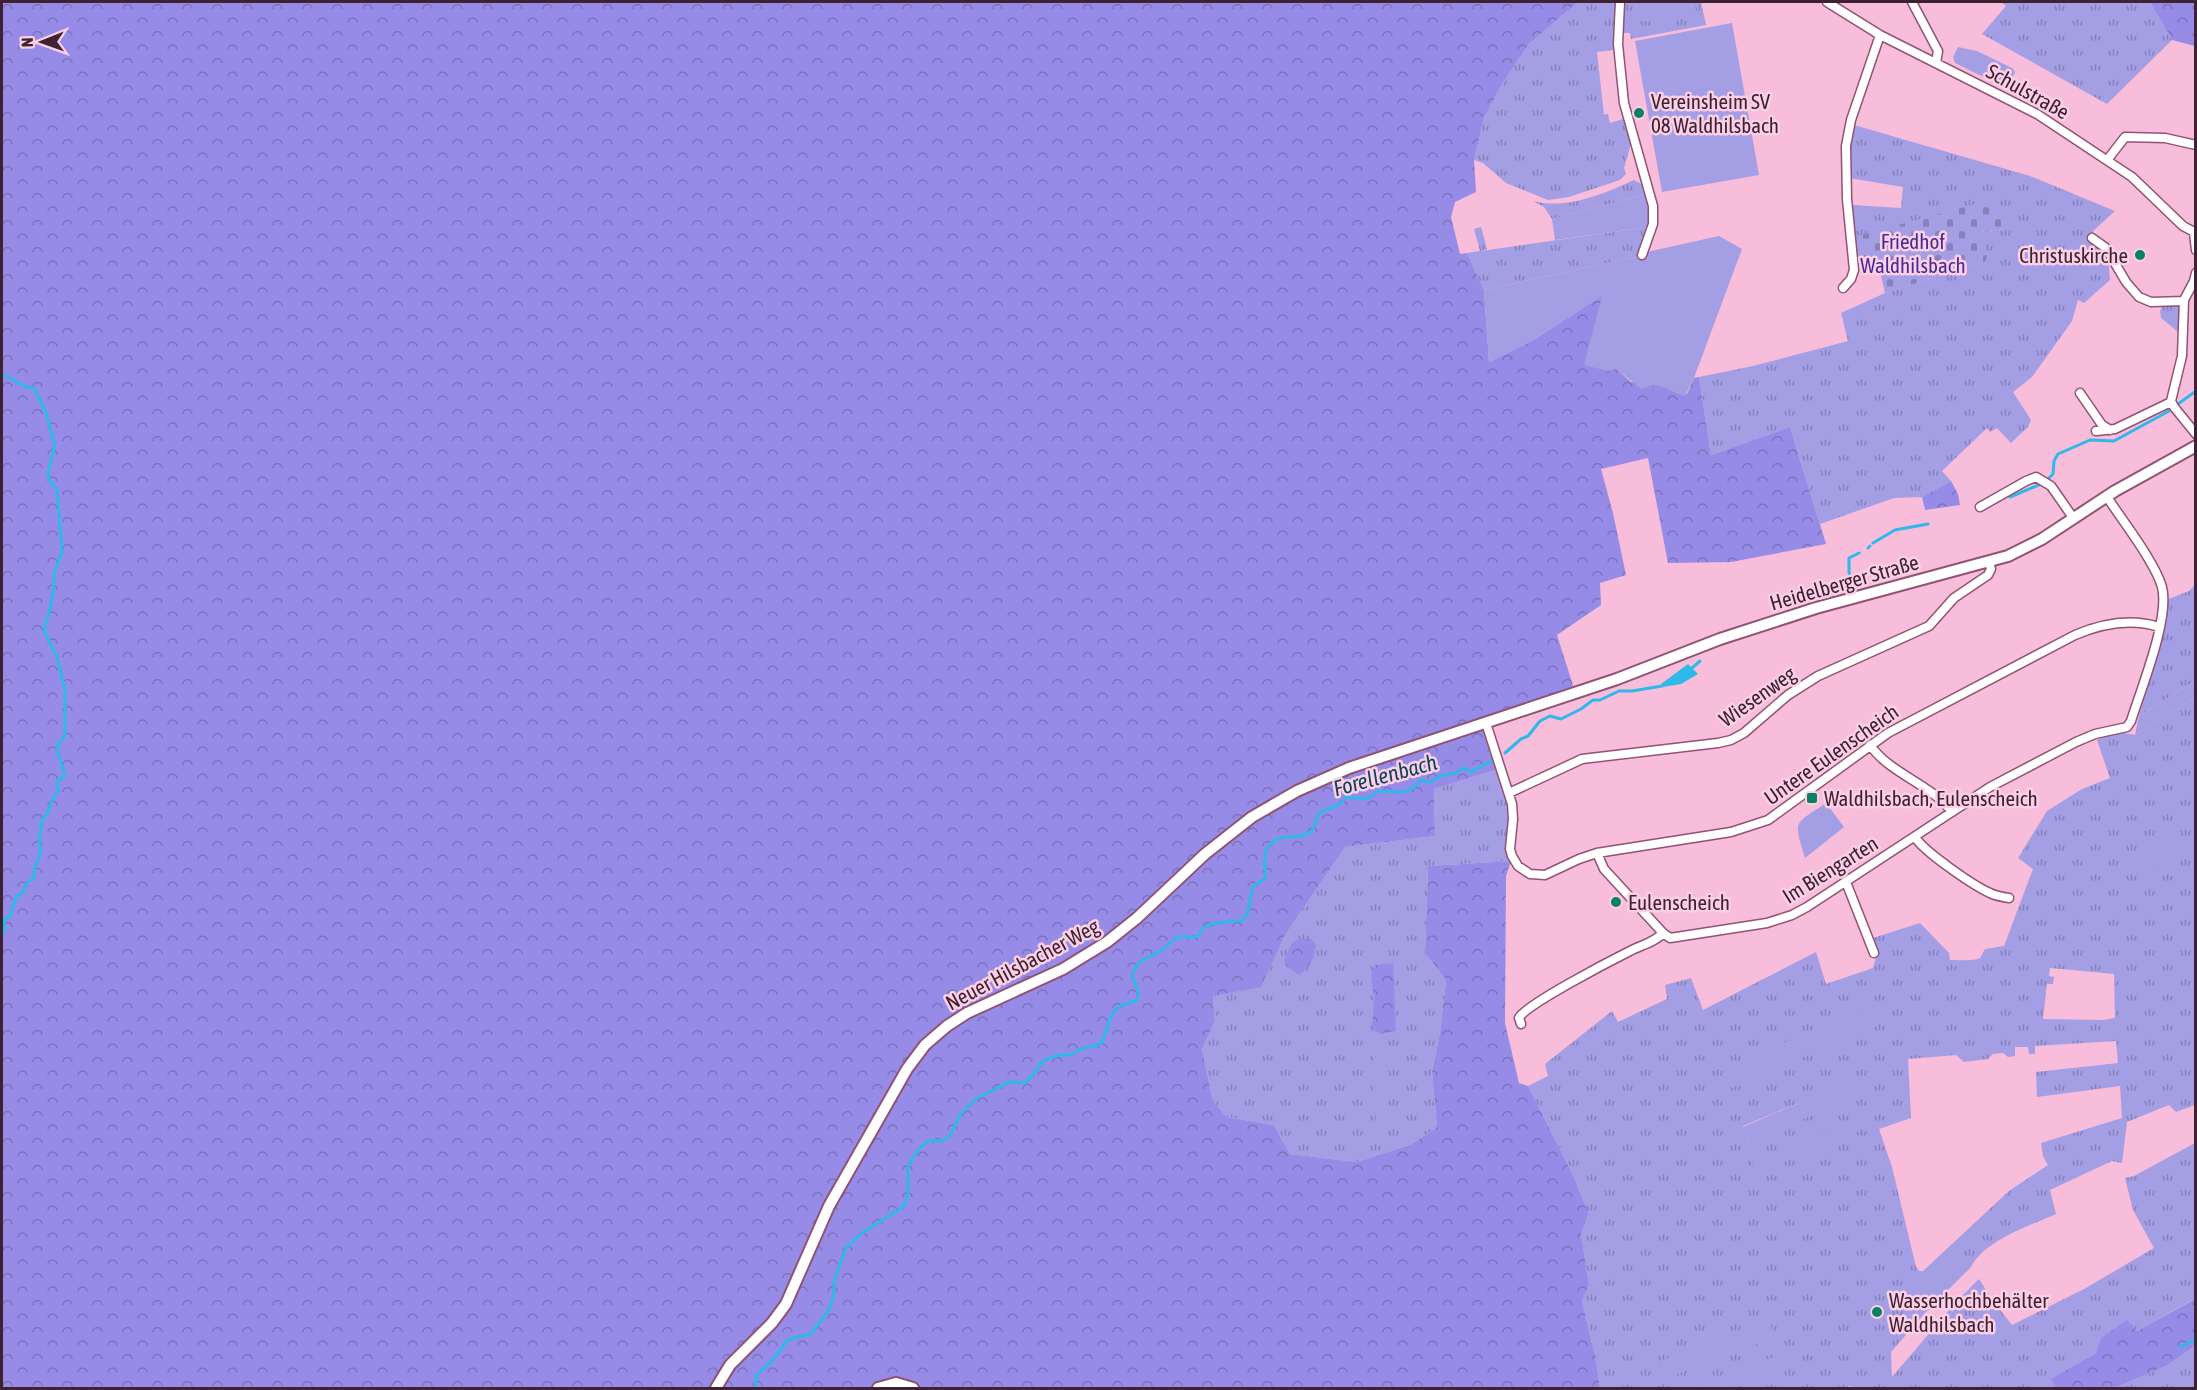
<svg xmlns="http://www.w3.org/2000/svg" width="2197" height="1390" font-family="'Asap Condensed',sans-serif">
  <defs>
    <pattern id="grass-tufts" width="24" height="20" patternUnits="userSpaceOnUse" patternTransform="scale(1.5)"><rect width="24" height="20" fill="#a49ee5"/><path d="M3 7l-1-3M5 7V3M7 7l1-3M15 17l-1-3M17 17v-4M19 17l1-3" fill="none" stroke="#8780ba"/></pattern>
    <pattern id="forest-crowns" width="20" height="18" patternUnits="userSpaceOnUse" patternTransform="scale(1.5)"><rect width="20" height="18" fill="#968ce7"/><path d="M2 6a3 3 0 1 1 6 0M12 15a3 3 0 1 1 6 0" fill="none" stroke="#7c72bc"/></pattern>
    <pattern id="cemetery-stones" width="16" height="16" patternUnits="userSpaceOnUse" patternTransform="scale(1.5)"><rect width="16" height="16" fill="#a49ee5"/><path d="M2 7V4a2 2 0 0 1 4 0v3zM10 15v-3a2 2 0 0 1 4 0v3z" fill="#8780ba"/></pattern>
  </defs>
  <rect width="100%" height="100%" fill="#f7bdda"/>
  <path fill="url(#grass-tufts)" fill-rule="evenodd" d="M1578,2H1616L1613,50L1597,52L1604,115L1608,114L1610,123L1623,119L1631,144L1624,168L1626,174L1620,180L1569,197L1548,200L1506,183L1483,163L1474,160L1484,118L1502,84L1529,44Z
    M1623,2H1701L1706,25L1631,39L1630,33H1622Z
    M2001,2H2150L2172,40L2107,104L1982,34L2006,6Z
    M1854,125L2030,176L2115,211L2093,231L2103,252L2108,257L2110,280L2084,303L2078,300L2072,321L2032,377L2013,392L2031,420L2028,427L2011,443L1997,428L1990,432L1987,428L1942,471L1951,481L1922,497L1894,498L1820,524L1790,427L1711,455L1699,377L1753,366L1848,341L1841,313L1885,293L1985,262L1987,258L1980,231L1989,232L2009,227L1854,237L1852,205L1901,208L1903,187L1849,178L1851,139Z
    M1634,180L1643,185L1648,194L1552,219L1544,207L1533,201C1567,210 1603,194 1634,180Z
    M1481,227L1487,249L1481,251L1649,227L1639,256L1484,290L1467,253L1480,251L1474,229Z
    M2163,304L2179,305L2181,307L2180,328L2177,331L2161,318L2160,311Z
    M2195,585V681L2139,716L2163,633L2166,600L2189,591Z
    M2195,697V1105L2176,1112L2169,1105L2127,1122L2122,1163L2112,1161L2050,1190L2056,1214C2029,1226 1985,1240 1971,1267L1926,1312L1891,1352L1892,1377L1955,1303L1979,1279L1993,1301L2012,1325L2084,1289L2154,1248L2133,1210L2125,1178L2134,1176L2195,1143V1304L2192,1300L2137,1331L2127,1321L2096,1353L2050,1379L2056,1388H1853L1850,1386L1845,1388H1600L1596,1360L1582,1301L1589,1285L1581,1233L1589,1214L1572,1173L1528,1086L1548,1076L1545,1064L1612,1011L1618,1022L1667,999L1665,985L1691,978L1703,1010L1816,952L1826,984L1873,968L1877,954L1873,938L1920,923L1949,953L1950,960C1955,960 1977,961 1980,958C1982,955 1983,952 1985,949L2004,946L2033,869L2018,858L2047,811L2082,789L2110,778L2097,740C2112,731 2118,731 2135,735ZM2050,968L2114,974L2115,1018L2103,1020L2043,1019L2047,984H2053L2054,977L2049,976ZM2116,1041L2118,1063L2036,1072L2037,1097L2120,1086L2122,1118L2041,1143L2043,1156L2048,1165L2009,1191L1923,1271H1919L1916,1267L1892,1167L1879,1129L1911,1118L1908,1059L1956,1055L1964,1062L1988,1059L1993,1054L2003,1053L2008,1057L2015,1056V1047H2028L2029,1054H2035V1046ZM1850,1082L1749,1142L1743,1126Z
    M1496,770L1509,793L1511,861L1428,866L1425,953L1446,980L1440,1033L1432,1072L1437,1127L1412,1144L1357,1162L1290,1154L1274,1125L1227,1117L1213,1101L1202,1049L1215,1021L1213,995L1261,986L1284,937L1345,847L1435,836L1434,789Z
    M2195,1346V1388H2115L2168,1365Z"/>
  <path fill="url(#forest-crowns)" d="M2,2H1578L1529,44L1502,84L1484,118L1474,160L1476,192L1455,202L1451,217L1460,254L1467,253L1484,290L1489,362L1535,339L1603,295L1617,369L1631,382L1654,384L1687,394L1694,378L1699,377L1711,455L1790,427L1826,544L1731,562L1668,563L1648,458L1601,469L1613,513L1626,575L1600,583L1601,605L1557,635L1577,698L1492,726L1488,746L1496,770L1434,789L1435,836L1345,847L1284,937L1261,987L1213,996L1215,1021L1202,1049L1213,1101L1227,1117L1274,1125L1290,1154L1357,1162L1412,1144L1437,1127L1432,1072L1440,1033L1446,980L1425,953L1428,866L1511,861L1506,876L1505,1023L1519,1083L1528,1086L1572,1173L1589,1214L1581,1233L1589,1285L1582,1301L1596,1360L1600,1388H2Z
    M2150,2H2195V46L2172,40Z
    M1951,481L1958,494L1960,505L1925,510L1922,497Z
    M1300,938L1311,939L1316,945C1315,956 1309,970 1299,975L1286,966L1284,960L1292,943Z
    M1393,963L1396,1031L1380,1034L1372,1029L1374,999L1371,975L1375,965Z
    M2193,1300L2195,1304V1346L2168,1365L2115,1388H2056L2050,1379L2096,1353L2101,1338L2127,1320L2137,1331Z"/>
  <path fill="url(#cemetery-stones)" d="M1975,204L2006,209L2009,227L1989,232L1981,231L1987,258L1985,262L1885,293L1878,262L1860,265L1854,237Z"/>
  <path fill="#a49ee5" d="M1639,2H1695L1696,13L1642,22Z
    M1732,23L1759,175L1662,192L1635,41Z
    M1958,47L1977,51L2012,68L2015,72L2006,88L1955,63L1953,57Z
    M1648,194L1649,227L1555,240L1552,219Z
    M1719,236L1742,249L1694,378L1685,396C1665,391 1663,380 1641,389L1617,369L1608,371L1584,365L1602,296L1535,339L1489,363L1484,290L1639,256V259L1647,252Z
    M2195,681V697L2135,735L2139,716Z
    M1826,803L1844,827L1805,858C1793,819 1794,825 1826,803Z
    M2195,835V854L2131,871L2130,861H2127V853Z
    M1878,1002L1877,1026L1731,1088L1724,1069Z
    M1374,1042H1386L1388,1144H1376Z
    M1850,1081L1853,1098L1749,1142L1743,1127Z
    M1856,1117L1860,1131L1755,1174L1752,1160Z
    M1955,1252L1968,1265L1935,1300L1919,1285Z
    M1770,1318L1773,1338L1669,1377L1658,1362Z
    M1777,1356L1780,1372L1731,1388H1686Z"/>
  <path fill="#2eb9ea" d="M1688,664L1698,674L1681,684L1663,687L1661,684Z"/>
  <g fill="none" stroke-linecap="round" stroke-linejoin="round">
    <path stroke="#2eb9ea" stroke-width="3" d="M2,374L26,387L34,388L45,410L55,445L48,473L49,479L57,490L62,552L55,571L52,600L44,631L57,657L65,690V736L58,744L57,750L65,775L57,782L58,792C46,803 53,811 42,820L39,842L41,852L34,869L35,876L26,884L24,891L16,897L10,916L4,920L5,929L2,936
      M2178,404L2196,391
      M2047,480L2053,474L2054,461L2058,454L2090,440L2114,441L2169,411
      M2010,497L2041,484
      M1873,543L1895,530L1928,524
      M1868,548L1870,546
      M1854,590L1849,572V558L1859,553
      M1692,668L1700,661
      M1505,753L1521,739L1528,736L1540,721L1550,716L1561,719L1581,709L1593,700H1600L1619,691H1632L1662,686
      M2180,1347L2196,1339
      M756,1388V1375L771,1362L788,1340L793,1338L811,1334L829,1310L833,1298L835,1278L846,1248L862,1233L903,1207L908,1195V1166L921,1146L932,1140L942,1141L949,1137L960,1115L976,1099L1009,1082L1026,1083L1043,1061L1059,1055H1070L1081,1049L1101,1044C1107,1034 1107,1022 1113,1013C1126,994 1150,1013 1132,977C1135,959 1149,959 1162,950C1167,947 1171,941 1176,938C1183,935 1189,938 1195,937C1201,936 1200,930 1204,927C1210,923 1233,921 1241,921L1247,915L1253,886L1265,879C1266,870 1263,858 1266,851C1275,829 1301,843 1312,830C1316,826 1316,818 1319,813L1338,805L1347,797L1366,799L1379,791L1403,792L1415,787L1420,780L1431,782C1444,770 1452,779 1463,768L1471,772L1493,760"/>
    <g stroke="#915274" stroke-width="11">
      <path id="minor" d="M1620,2L1618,44L1624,103L1653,206V224L1642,255
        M1827,2L1880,35L2037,114L2132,177L2183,226L2196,233
        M1912,2L1938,51L1936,63
        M2108,159L2125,137L2165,138L2196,145
        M2194,233L2196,250
        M2092,238L2106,248L2126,282L2139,297L2151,302L2184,301
        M2196,273L2194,281L2184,300L2182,356L2171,401L2174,407L2196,434
        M1843,288L1851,279L1854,270L1847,199L1846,146L1851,120L1880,35
        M2080,393L2102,425L2110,430
        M2096,431L2115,429L2171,402
        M1980,507L2026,481L2036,477L2051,486L2074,519
        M1486,723L1512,804L1513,819L1510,849L1512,856L1518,866L1530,874L1545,875L1579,859L1597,853L1731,832L1768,820L1888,733L2075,635C2101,624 2131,618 2159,627
        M1870,745C1890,774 1931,784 1952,812
        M1509,793L1582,759L1718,743L1731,740L1744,733L1788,695L1818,676L1929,626L1954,598L1988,575L1991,569L1989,562
        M1915,837C1923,851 1974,886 1990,893C1996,896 2002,897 2009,898
        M1597,853L1604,869L1663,933L1670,938L1767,923L1792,915L1807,907L1990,787L2076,742L2095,734L2127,727L2131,721C2141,689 2170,618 2162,587C2155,562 2122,520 2107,497
        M1846,882L1874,953
        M1521,1024L1519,1018C1525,1005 1612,960 1630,951C1641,945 1654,943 1663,933"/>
    </g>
    <g stroke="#915274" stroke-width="14">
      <path id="tertiary" d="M716,1388L730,1365L772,1323L786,1304L829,1206L907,1069L925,1045L947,1026L967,1013L1063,969L1107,942L1137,918L1205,854L1252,817L1297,791L1349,768L1617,679L1720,639L1816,608L2008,556L2042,539L2115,491L2196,446
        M878,1388L896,1383L913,1388"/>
    </g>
    <use href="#minor" stroke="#fff" stroke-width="8"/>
    <use href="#tertiary" stroke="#fff" stroke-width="10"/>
  </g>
  <g fill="#078160" stroke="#fbcfe5" stroke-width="2">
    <circle cx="1639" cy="113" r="6"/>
    <circle cx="2140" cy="255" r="6"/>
    <rect x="1806" y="792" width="12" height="12" rx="3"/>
    <circle cx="1616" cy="902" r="6"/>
    <circle cx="1877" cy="1312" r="6"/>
  </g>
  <g text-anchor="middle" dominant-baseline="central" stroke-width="5" stroke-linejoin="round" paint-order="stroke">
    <g font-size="21" fill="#3e2231" stroke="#fbcfe5">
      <text transform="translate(2028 91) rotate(29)">Schulstraße</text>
      <text transform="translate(1844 582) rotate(-16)">Heidelberger Straße</text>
      <text transform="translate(1757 696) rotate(-35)">Wiesenweg</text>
      <text transform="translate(1831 754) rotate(-35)">Untere Eulenscheich</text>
      <text transform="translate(1830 869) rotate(-32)">Im Biengarten</text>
      <text transform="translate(1022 964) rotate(-28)">Neuer Hilsbacher Weg</text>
    </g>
    <g font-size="21" fill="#3e2231" stroke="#fbcfe5" text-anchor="start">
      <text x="1651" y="101">Vereinsheim SV<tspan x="1651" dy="24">08 Waldhilsbach</tspan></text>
      <text x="2128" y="255" text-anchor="end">Christuskirche</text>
      <text x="1824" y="798">Waldhilsbach, Eulenscheich</text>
      <text x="1628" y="902">Eulenscheich</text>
      <text x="1889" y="1300">Wasserhochbehälter<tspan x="1889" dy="24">Waldhilsbach</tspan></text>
    </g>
    <g font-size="21" fill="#442b94" stroke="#fbcfe5">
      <text x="1913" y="241">Friedhof<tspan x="1913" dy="24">Waldhilsbach</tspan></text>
    </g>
    <g font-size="22" font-style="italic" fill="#0c4559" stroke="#fbcfe5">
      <text transform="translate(1385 775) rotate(-15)">Forellenbach</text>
    </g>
  </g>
  <rect width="2197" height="1390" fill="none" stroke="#3e2231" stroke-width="6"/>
  <g transform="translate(42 42) rotate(269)" stroke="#fbcfe5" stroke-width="4.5" paint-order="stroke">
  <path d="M0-4.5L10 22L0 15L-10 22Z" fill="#3e2231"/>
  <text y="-9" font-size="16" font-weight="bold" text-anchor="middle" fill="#3e2231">N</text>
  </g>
</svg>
